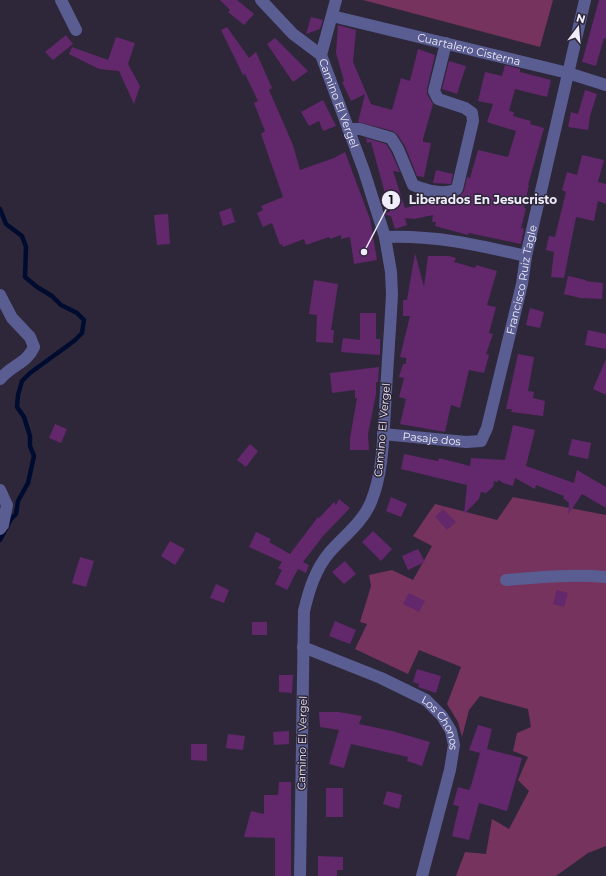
<svg xmlns="http://www.w3.org/2000/svg" width="606" height="876" font-family="Montserrat,sans-serif">
  <rect width="100%" height="100%" fill="#2e273a"/>
  <path fill="#75335d" d="M363,0H553L540,47Z
    M513,497L606,515V846L588,853L556,876H456L465,852L486,854L492,819L509,829L529,791L518,780L528,757L513,751L517,733L531,727L528,709L480,696L469,710L462,737L458,722L447,704L461,667L419,650L408,674L355,649L367,624L360,622L371,586L369,575L392,570L413,580L432,546L413,536L435,504L497,520Z"/>
  <g fill="none" stroke-linecap="round" stroke-linejoin="round">
    <path stroke="#000c2f" stroke-width="4.5" d="M0,209L6,224L22,236L26,247L25,277L37,287L52,296L61,305L77,313L84,320L82,333L74,341L30,373L22,381L18,395L17,407L24,417L30,436V446L34,456L28,483L18,501L16,514L11,519L0,540"/>
  </g>
  <path fill="#63276c" d="M220,0H237L254,14L244,25L228,12L230,10Z
    M599,0H606V39L604,38L596,66L582,62Z
    M311,17L323,20L320,29L306,34Z
    M338,25L356,30L353,62L371,104L392,110L401,78L410,81L418,49L435,55L427,89V94L433,104L423,139V142L431,143L424,177L417,176L405,146L397,134L393,131L358,122L365,94L351,101L342,82L344,81L336,53Z
    M227,27L249,58L256,52L272,88L269,90L293,145L300,170L334,158L345,152L370,219L377,260L354,264L350,237L341,239V235L330,239L329,237L306,245L304,239L283,247L282,244L280,245L272,223L263,227L257,213L263,210L261,206L283,197L261,134L265,131L254,103L258,101L245,74L243,75L221,30Z
    M66,35L73,44L53,60L45,52Z
    M116,37L135,43L128,64L140,86L134,104L119,71L99,69L69,54L72,47L108,60Z
    M275,38L308,71L293,82L267,44Z
    M449,61L466,66L457,94L442,89Z
    M505,65L520,69V72L551,80L547,97L515,89L509,111L514,112L513,116L531,121L530,124L544,128L528,185H529L524,208H526L521,228L524,229L521,244L469,233L468,235L435,226L436,222H432L433,215L414,219L405,218L407,225L395,229L391,216L386,215L385,213L390,212L371,142L367,143L366,138L386,144L391,152L400,172L393,171L405,208L430,202L431,198L447,200L460,196L464,191L467,177L470,178L478,150L508,157L516,131L487,122L493,104L478,101L485,72L502,76Z
    M585,90L597,94L590,116L588,130L568,127L571,112L578,114Z
    M323,100L336,126L323,131L319,121L309,126L301,112Z
    M582,155L604,160L598,182L606,184V204L598,201L594,221L576,217L564,278L551,277L554,252L546,250L549,236L555,237L566,192L562,190L567,172L577,175Z
    M436,170L453,174L451,184L433,183Z
    M231,208L235,222L223,226L219,212Z
    M168,214L170,244L157,245L154,215Z
    M415,253L424,287L428,256H449L456,258L454,262L475,268L476,265L497,271L487,305L496,307L489,333L493,334L486,354L489,355L484,373L469,370L460,408L451,405L445,432L400,424L406,399L399,397L404,378L399,377L403,364H406V358L400,357L410,316H403V300H407Z
    M568,276L586,280V281L603,283L602,299L580,298L564,294Z
    M314,280L338,284L331,330H334L333,343L316,342L317,315L309,314Z
    M530,308L544,312L540,328L526,325Z
    M360,313H376V339H380V355L341,352L343,338L360,340Z
    M588,330L606,334V349L585,345Z
    M518,354L534,357L528,391L534,392L533,398L545,401L543,416L511,412L512,409H506Z
    M606,359V395L593,389Z
    M379,367L378,382H376V394L368,434L369,450H350V438L357,398H355V390L332,393L330,373Z
    M55,424L67,429L61,443L49,438Z
    M513,425L535,430L526,466L574,483L577,470L606,487V508L582,494L568,515L569,503L563,498L564,496L536,485L535,489L515,478L513,486L503,483L499,480L497,482L494,481L493,487L486,493L481,492L479,499L464,514L467,485L401,469L404,454L438,461L439,458L470,466L471,458L505,460Z
    M572,439L591,443L588,459L568,455Z
    M250,444L258,451L246,467L237,460Z
    M391,497L407,504L401,517L386,511Z
    M339,499L350,508L323,536L303,562L309,565L306,573L298,569L287,590L275,584L282,570L278,568L282,562L249,547L256,532L271,539L269,542L290,554L318,517L319,518L334,502L336,505Z
    M443,509L456,522L447,530L435,517Z
    M373,531L392,549L381,561L362,542Z
    M170,541L185,549L175,565L161,556Z
    M418,549L425,562L408,570L402,556Z
    M80,557L94,561L86,587L72,583Z
    M345,561L356,574L344,584L332,572Z
    M216,584L229,590L224,603L210,598Z
    M557,590L568,593L564,607L553,604Z
    M409,593L425,601L419,612L403,604Z
    M335,621L356,630L350,644L329,636Z
    M252,622H267V635H252Z
    M417,669L441,676L436,693L418,687L419,684L413,682Z
    M279,675H293L292,693L279,692Z
    M319,712H339L362,716L359,724L392,731L430,742L422,766L407,761L408,757L351,744L344,768L329,764L339,730L320,727Z
    M478,725L492,729L487,749L522,758L507,811L479,803L469,840L452,836L459,806L453,805L458,787L469,790L471,786L480,753L469,750Z
    M289,731V744L274,745L273,732Z
    M228,734L245,736L243,750L226,748Z
    M191,744H207V761L191,760Z
    M279,782H291V876H275V838L244,837L251,811L264,814V795H278Z
    M326,788H343V817H326Z
    M387,791L402,795L399,809L383,804Z
    M318,856L343,857V870H337V876H318Z"/>
  <g fill="none" stroke-linecap="round" stroke-linejoin="round">
    <g stroke="#595d91" stroke-width="12">
      <path d="M61,0L76,30"/>
      <path id="s1" d="M261,0L293,34L321,55L364,171L385,237L391,272L392,294C390,333 387,371 385,409C383,440 383,473 371,502C363,522 343,537 329,553C315,570 309,590 304,611L300,876"/>
      <path id="s2" d="M332,16L568,73L606,85"/>
      <path d="M321,55L336,0"/>
      <path d="M348,129H360L391,138L398,149L413,185C425,190 445,196 457,189L473,121L472,113L465,108L438,99L434,91L446,43"/>
      <path d="M385,237C436,235 478,245 526,256"/>
      <path d="M0,295L12,318L30,337L34,347C27,363 12,365 0,379"/>
      <path id="s3" d="M383,434L466,442L481,441L487,428L522,284L526,256L585,0"/>
      <path d="M0,490L7,505L3,525L0,529"/>
      <path d="M506,580C540,577 572,574 606,577"/>
      <path id="s4" d="M303,647L381,678L426,700L442,716L451,731L454,745L450,770L422,876"/>
    </g>
  </g>
  <g text-anchor="middle" dominant-baseline="central" stroke-width="3" stroke-linejoin="round" paint-order="stroke">
    <g font-size="11" fill="#f0ecf9" stroke="#2e273a">
      <text stroke="none"><textPath href="#s2" startOffset="141">Cuartalero Cisterna</textPath></text>
      <text stroke="none"><textPath href="#s1" startOffset="133">Camino El Vergel</textPath></text>
      <text stroke="none"><textPath href="#s3" startOffset="265">Francisco Ruiz Tagle</textPath></text>
      <text transform="translate(382 430) rotate(-85)">Camino El Vergel</text>
      <text stroke="none"><textPath href="#s3" startOffset="49">Pasaje dos</textPath></text>
      <text stroke="none"><textPath href="#s4" startOffset="162">Los Chonos</textPath></text>
      <text transform="translate(302 743) rotate(-89)">Camino El Vergel</text>
    </g>
  </g>
  <path fill="none" stroke="#f0ecf9" stroke-width="1.5" d="M364 252L391 200"/>
  <g fill="#f0ecf9" stroke="#2e273a" stroke-width="1.5">
    <circle cx="364" cy="252" r="4"/>
    <circle cx="391" cy="200" r="10"/>
  </g>
  <g font-size="12" text-anchor="middle" font-weight="bold" fill="#111">
    <text x="391" y="204">1</text>
  </g>
  <g font-size="12" text-anchor="middle" font-weight="bold" fill="#f0ecf9" stroke="#2e273a" stroke-width="3" stroke-linejoin="round" paint-order="stroke">
    <text x="483" y="204">Liberados En Jesucristo</text>
  </g>
  <g transform="translate(578 28) rotate(16)" stroke="#2e273a" stroke-width="3" paint-order="stroke">
  <path d="M0-3L7 15L0 10L-7 15Z" fill="#f0ecf9"/>
  <text y="-6" font-size="11" font-weight="bold" text-anchor="middle" fill="#f0ecf9">N</text>
  </g>
</svg>
